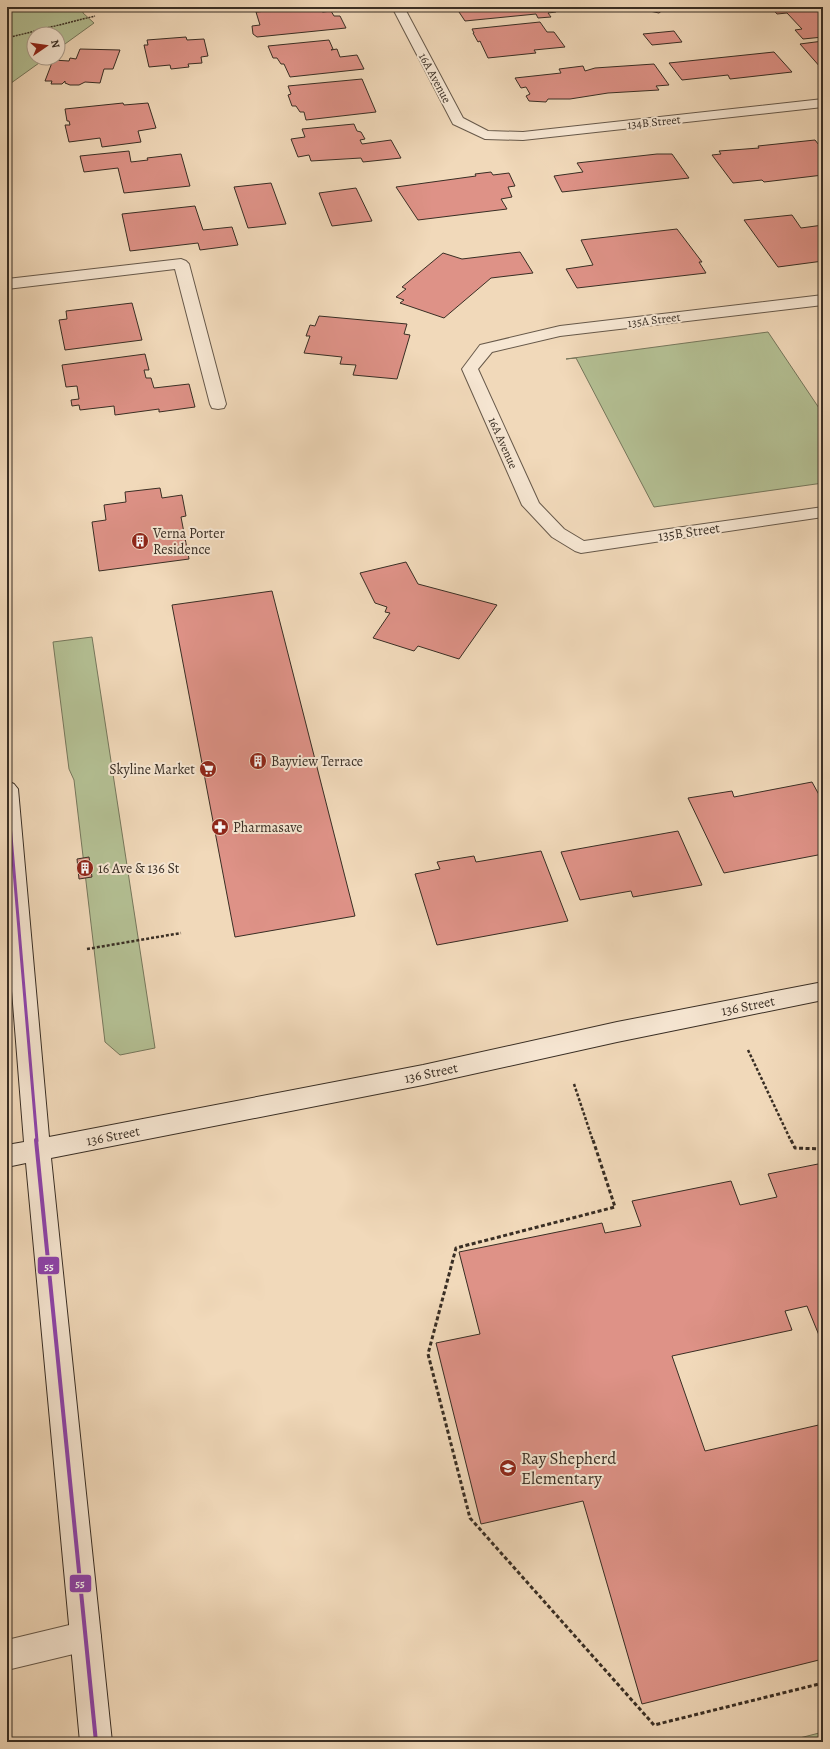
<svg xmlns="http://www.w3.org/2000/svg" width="830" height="1749" font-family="Alegreya,serif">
  <rect width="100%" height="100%" fill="#f1d9ba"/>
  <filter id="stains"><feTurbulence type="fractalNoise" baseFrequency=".005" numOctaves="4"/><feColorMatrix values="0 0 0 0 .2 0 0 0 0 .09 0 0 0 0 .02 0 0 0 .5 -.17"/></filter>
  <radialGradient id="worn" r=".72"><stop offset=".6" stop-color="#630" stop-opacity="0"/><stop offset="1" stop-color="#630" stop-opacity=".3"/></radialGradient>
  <path fill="#b4c094" stroke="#76775c" d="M7,7H83V13L94,23L58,49V34H34V58H46L7,86Z
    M768,332L823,414V483L654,507L576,358L566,359Z
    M92,637L155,1048L120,1055L105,1042L74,780L69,769L53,642Z
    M823,1732V1742H784Z"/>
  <path fill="#de9287" stroke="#392e24" d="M310,7L323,12L331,11L334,16H340L346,28L257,37L253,34L252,26L260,25L256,12Z
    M469,7H553L556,12L548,13L551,17L538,18L536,14L465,21L457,9Z
    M631,7H676L671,11L664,9L659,13Z
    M771,7H823V37L803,39L795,30L802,29L787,13L777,14Z
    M540,22L547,32H554L565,47L534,50L536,53L488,58L480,41L478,42L473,33H474L472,29Z
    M674,31L682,42L652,45L643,34Z
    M186,37L187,40L204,39L208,56L201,57L202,63L188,64L189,67L171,69L170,65L149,67L144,45H148L147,40Z
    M329,40L333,49L331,50L337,49L340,57L357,55L364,69L290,77L284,64H281L277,58H273L268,46Z
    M823,41V67L821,68L800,44Z
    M80,49L120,50L113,69H104L100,83L85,82L79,85H70L65,83V81L62,84H51L52,81H45L53,60L69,61L70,58L76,59Z
    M774,52L792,72L730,79L728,75L682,80L669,63Z
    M654,64L669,85L656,86L659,90L608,93L570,99H548L546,102L529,101L526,96L530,94L526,87L521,88L515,78L561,73L559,69L583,66L585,71L595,68Z
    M362,79L376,112L306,120L304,112H300L296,106H292L288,95L291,94L288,86Z
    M123,103L124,105L148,103L156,128L138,131L141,142L102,147L100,138L69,142L65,125H70L69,121H67L65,109Z
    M354,124L357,131L361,132L365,139L360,140L362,144L391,140L401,158L363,162L361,158L311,161L309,155L298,157L291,139L305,137L302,129Z
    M815,140L823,150V175L764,182L762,180L733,183L712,155L721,154L719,151L759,148L758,146Z
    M129,151L131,162L148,160L147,158L181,154L190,186L124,193L118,168L84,172L80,156Z
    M657,154H672L689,178L562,192L554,176L583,172L577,163Z
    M491,172L493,175L509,173L515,186L508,187L512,197L501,199L507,209L418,220L396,187L476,176L475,174Z
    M271,183L286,224L248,228L234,187Z
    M356,188L372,221L332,226L319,193Z
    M195,206L203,230L232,227L238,245L200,250L198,243L130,251L122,214Z
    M792,215L801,228L823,225V261L778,267L744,220Z
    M677,229L702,262H699L706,273L577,288L566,269L593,265L581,240Z
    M520,252L533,273L491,278L444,318L400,303L404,300L396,297L406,289L402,287L443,253L462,259Z
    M132,303L142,340L65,350L59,320L67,319L66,311Z
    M319,316L407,324L404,334L410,335L397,379L353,375L356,365L340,364L342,357L304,353L310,336H306L310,325L315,326Z
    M145,354L149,370H144L146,378H151L154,388L189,384L195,407L159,412V409L115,415L114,406L80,410L79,405L72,406L71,400L79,399L77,386L66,387L62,365Z
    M160,488L162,498L182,495L186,516L181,517L189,559L99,571L92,522L106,520L104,505L126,502L125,492Z
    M406,562L418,584L497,605L459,659L418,646L414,651L373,638L390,613L385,612L387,607L375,603L360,573Z
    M272,591L355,916L235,937L172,605Z
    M812,782L823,802V854L724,873L688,798L732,791L734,797Z
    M678,831L702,885L633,897L631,891L580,900L561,852Z
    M541,851L568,921L437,945L415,874L440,869L437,862L474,856L476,862Z
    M89,857L92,877L79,879L77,859Z
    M823,1163V1345L807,1306L785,1311L792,1330L672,1356L705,1451L823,1424V1659L642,1704L583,1501L481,1524L436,1343L480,1334L459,1252L602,1223L605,1233L641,1226L632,1201L731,1181L740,1205L777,1197L768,1174Z"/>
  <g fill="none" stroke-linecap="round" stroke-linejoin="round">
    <g stroke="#67594a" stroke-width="2">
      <path id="lane" d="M181,259L186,261L189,264L226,404L224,408L218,409L212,408L210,404L175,269L7,289V279Z
        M86,1621L97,1625L101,1636L97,1647L86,1651L7,1670V1640Z"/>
    </g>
    <g stroke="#67594a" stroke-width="2">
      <path id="street" d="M392,7H404L463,118L488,131L523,132L823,99V107L523,140L485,139L453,124Z
        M823,295V305L560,336L492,352L478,369L539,503L564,529L584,541L823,507V517L581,553L575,551L552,537L522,505L462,369L480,345L560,326Z"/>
    </g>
    <g stroke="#392e24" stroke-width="2">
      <path id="secondary" d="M7,781L14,784L18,789L49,1137L423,1065L617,1022L823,982V1000L617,1042L423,1085L51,1158L112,1742H80L26,1163L7,1167V1145L24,1142L7,928Z"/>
    </g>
    <path stroke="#392e24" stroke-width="1.5" stroke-dasharray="2 1" stroke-linecap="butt" d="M7,38L95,16"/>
    <path stroke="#392e24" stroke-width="2.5" stroke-dasharray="3 2" stroke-linecap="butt" d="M87,949L181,933
      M748,1050L791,1141
      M574,1084L593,1141"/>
    <path stroke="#392e24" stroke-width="3" stroke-dasharray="4 2.5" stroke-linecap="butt" d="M593,1140L615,1207L456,1248L428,1354L470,1518L654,1725L823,1683
      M791,1140L795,1148L823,1149"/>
    <use href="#lane" fill="#f6e6d2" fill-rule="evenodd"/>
    <use href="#street" fill="#f6e6d2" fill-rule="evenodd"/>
    <use href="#secondary" fill="#f6e6d2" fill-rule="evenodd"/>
    <g stroke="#f6e6d2" stroke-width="6">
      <path id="bus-1-far1" d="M7,789L37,1141"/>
    </g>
    <g stroke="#f6e6d2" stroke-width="7">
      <path id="bus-1" d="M36,1140L96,1742"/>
    </g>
    <use href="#bus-1-far1" stroke="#8e44ad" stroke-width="3"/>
    <use href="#bus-1" stroke="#8e44ad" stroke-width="4"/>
  </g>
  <defs>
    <g id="building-disc" transform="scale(0.9)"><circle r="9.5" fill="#8f2418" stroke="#f6e6d2"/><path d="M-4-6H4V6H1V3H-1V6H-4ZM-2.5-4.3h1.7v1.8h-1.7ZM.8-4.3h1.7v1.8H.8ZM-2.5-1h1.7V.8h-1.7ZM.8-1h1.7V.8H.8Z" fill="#fff"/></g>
    <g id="supermarket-disc" transform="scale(0.9)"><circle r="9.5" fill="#8f2418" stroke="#f6e6d2"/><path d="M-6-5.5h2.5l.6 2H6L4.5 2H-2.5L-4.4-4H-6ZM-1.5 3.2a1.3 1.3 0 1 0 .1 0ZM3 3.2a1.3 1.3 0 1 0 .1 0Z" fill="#fff"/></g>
    <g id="pharmacy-disc" transform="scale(0.9)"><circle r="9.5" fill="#8f2418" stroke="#f6e6d2"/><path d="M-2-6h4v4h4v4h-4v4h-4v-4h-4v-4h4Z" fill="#fff"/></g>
    <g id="school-disc" transform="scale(0.9)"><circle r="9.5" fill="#8f2418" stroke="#f6e6d2"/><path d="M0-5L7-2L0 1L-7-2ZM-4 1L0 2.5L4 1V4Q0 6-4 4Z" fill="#fff"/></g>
  </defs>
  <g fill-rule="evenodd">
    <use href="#building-disc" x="140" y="541"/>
    <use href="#building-disc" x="258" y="761"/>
    <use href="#supermarket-disc" x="208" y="769"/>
    <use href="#pharmacy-disc" x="220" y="827"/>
    <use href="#building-disc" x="85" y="868"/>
    <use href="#school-disc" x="508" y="1468"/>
  </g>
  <g text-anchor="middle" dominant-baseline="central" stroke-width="4" stroke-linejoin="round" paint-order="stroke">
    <g font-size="12" fill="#392e24" stroke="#f6e6d2">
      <text transform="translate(435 78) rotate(62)">16A Avenue</text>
      <text transform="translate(654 122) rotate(-6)">134B Street</text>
      <text transform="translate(654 320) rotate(-7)">135A Street</text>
      <text transform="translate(503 443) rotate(66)">16A Avenue</text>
    </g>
    <g font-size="14" fill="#392e24" stroke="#f6e6d2">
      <text transform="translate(689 532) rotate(-8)">135B Street</text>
      <text transform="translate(748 1006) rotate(-11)">136 Street</text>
      <text transform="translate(431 1073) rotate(-12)">136 Street</text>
      <text transform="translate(113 1136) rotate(-11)">136 Street</text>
    </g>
    <g font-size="14" fill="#392e24" stroke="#f6e6d2" text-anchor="start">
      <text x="153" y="533">Verna Porter<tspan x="153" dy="16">Residence</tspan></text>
      <text x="271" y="761">Bayview Terrace</text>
      <text x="195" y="769" text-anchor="end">Skyline Market</text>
      <text x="233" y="827">Pharmasave</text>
      <text x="98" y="868">16 Ave &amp; 136 St</text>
    </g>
    <g font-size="17" fill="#392e24" stroke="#f6e6d2" text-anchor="start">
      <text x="521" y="1458">Ray Shepherd<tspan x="521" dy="20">Elementary</tspan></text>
    </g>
  </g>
  <g stroke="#f6e6d2" stroke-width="1.5">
    <rect x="37" y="1256" width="23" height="19" rx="4" fill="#8e44ad"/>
    <rect x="69" y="1574" width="23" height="19" rx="4" fill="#8e44ad"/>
  </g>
  <g font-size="11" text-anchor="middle" font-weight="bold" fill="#fff">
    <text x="49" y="1270">55</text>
    <text x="80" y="1587">55</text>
  </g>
  <rect width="830" height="1749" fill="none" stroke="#f1d9ba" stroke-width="24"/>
  <rect x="8" y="8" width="814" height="1733" fill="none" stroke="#392e24" stroke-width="2"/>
  <rect x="12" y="12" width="806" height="1725" fill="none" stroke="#392e24"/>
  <g transform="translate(46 46) rotate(77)"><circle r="19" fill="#f6e6d2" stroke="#aa9c8c"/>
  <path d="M0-3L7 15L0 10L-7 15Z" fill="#8f2418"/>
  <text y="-6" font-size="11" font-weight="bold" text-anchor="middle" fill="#392e24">N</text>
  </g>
  <rect width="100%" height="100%" filter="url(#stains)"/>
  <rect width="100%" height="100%" fill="url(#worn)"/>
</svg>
